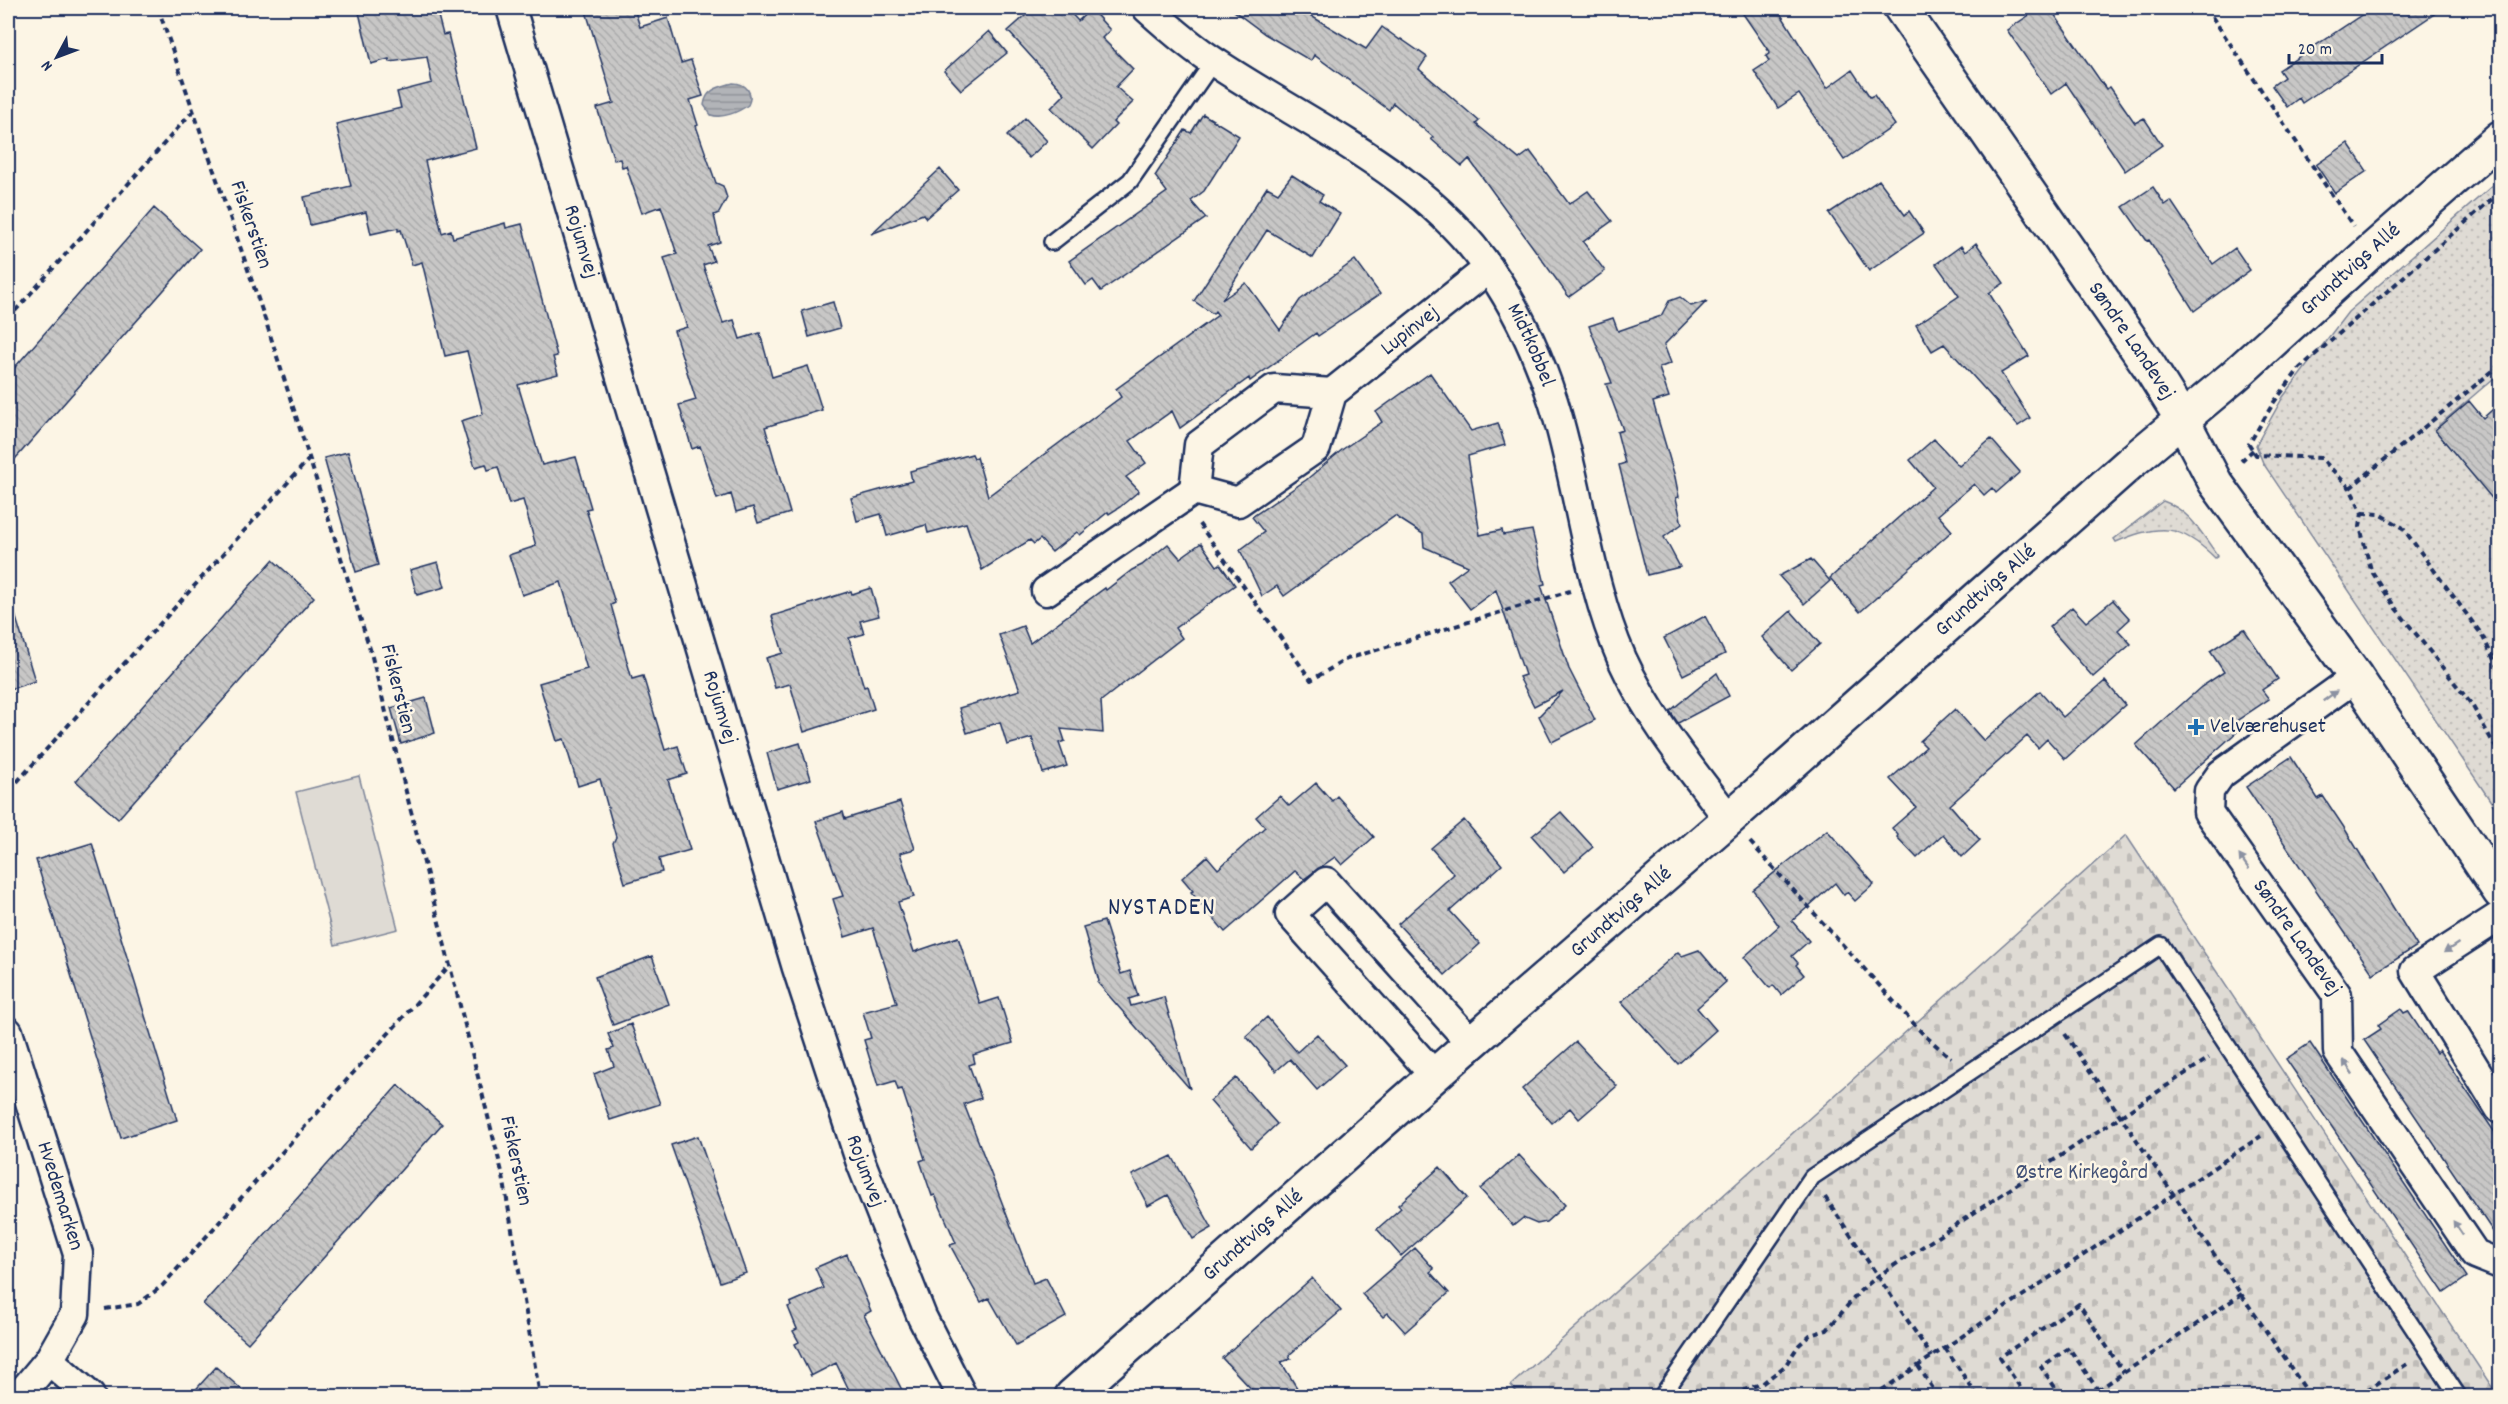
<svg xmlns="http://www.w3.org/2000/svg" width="2508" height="1404" font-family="Dekko,sans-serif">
  <defs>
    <pattern id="grass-dots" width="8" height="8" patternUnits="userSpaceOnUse" patternTransform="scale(1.5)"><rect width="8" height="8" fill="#dfdbd4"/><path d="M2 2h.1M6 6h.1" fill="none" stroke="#bfbcb8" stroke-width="1.8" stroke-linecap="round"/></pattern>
    <pattern id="cemetery-stones" width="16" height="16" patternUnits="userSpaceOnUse" patternTransform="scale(1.5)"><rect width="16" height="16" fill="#dfdbd4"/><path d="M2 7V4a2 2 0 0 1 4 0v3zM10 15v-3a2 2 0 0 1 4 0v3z" fill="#bfbcb8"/></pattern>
    <pattern id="water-rules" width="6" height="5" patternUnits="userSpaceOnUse" patternTransform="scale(1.5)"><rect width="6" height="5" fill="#b2b4b8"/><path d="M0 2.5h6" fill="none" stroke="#909399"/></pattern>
    <pattern id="building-back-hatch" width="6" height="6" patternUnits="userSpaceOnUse" patternTransform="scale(1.5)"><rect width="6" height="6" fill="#c8c7c6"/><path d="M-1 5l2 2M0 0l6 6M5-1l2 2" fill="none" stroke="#ababac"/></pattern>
  </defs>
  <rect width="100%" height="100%" fill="#fcf5e5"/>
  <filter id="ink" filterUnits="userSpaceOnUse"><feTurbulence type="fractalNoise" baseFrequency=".0167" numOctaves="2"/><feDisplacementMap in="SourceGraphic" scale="12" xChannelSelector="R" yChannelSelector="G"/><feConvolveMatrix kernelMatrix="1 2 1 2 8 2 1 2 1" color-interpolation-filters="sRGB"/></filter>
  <g filter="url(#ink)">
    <path fill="url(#grass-dots)" stroke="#7d8599" stroke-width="1.5" d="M2500,179V373L2439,425L2500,499V815L2263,463L2256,445L2283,397L2348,312Z
      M2163,501C2191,511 2201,533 2218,556L2215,558C2181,524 2159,523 2116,542L2114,539Z"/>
    <path fill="url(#cemetery-stones)" stroke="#7d8599" stroke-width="1.5" d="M2126,835L2498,1396H1520L1511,1385Z"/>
    <path fill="#dfdbd4" stroke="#7d8599" stroke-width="1.5" d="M359,776L398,929L335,945L296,792Z"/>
    <path fill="url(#water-rules)" stroke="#767f94" stroke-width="1.5" d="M733,83C746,83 754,93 748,105C739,112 722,119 711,115L704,105C706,89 719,87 733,83Z"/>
    <path fill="url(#building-back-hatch)" stroke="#1b2f5e" stroke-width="1.5" d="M358,8H436L443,35L448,34L476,148L425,161L442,233L451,230L453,238L505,223L506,228L522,224L557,356L553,357L558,374L518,385L542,465L576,457L591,508L586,509L615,603L611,605L632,679L643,676L665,750L678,746L687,774L668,780L690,850L659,859L662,872L625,883L613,843L616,837L600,779L578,786L564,739L557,741L539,683L587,669L561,582L522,595L509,555L536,546L523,500L509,504L498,467L488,470L486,464L475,467L461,421L483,414L467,351L445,356L422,262L412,265L401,230L398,231V228L371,234L366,212L310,225L304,197L351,186L336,124L401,108L397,92L432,83L427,57L390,62L389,59L371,64Z
      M585,8H634L640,27L668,18L681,63L691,60L703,96L690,100L698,125L696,126L716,183L723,186L727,198L719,213L714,215L720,242L708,246L714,261L703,265L723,323L734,320L740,339L760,333L772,377L808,366L822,410L765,427L790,513L758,523L753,507L736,512L731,494L717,499L700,446L692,449L679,405L696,400L674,331L687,327L664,258L677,254L661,206L642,213L626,166L622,167L620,159L614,160L597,108L614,103Z
      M1034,8H1066L1078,21L1091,9L1110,30L1102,38L1133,69L1116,87L1133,102L1113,122L1116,125L1093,149L1051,108L1065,94L1008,31Z
      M1230,8H1298L1366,49L1382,27L1400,40L1401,39L1427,57L1419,69L1479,121L1476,124L1519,159L1530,151L1569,204L1588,191L1612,221L1583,242L1605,271L1569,297L1469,159L1462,166L1431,139L1433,137L1393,103L1389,110L1314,55L1311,61L1265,34Z
      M1739,8H1777L1827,88L1852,70L1870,97L1874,95L1895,125L1844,160L1799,94L1778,108L1754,71L1769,61L1766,56L1770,53Z
      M2040,8H2050L2106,89L2110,87L2135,123L2144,118L2162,145L2125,171L2066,83L2051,94L2007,30Z
      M2372,8H2443L2302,103L2299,98L2287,107L2272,86L2284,77L2279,70Z
      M989,31L1007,53L961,90L944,71Z
      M1203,114L1239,136L1204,191L1191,201L1206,218L1101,291L1093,280L1086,285L1069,261L1167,192L1155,176L1185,130L1191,133Z
      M1025,118L1047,141L1029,158L1007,136Z
      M2348,143L2367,171L2335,193L2316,165Z
      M940,169L958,190L926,218L923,214L871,234Z
      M1292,175L1323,195L1319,201L1340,214L1313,258L1267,230L1222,300L1246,283L1280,330L1300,300L1355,260L1380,294L1318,336L1316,333L1250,381L1249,378L1180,428L1172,411L1130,441L1146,463L1126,477L1139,491L1120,507L1109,514L1108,512L1080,535L1077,532L1052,552L1040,539L1034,544L1030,540L982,570L966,523L928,533L926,525L887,536L881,514L857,521L851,498L912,481L910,471L972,454L974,458L977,457L988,496L1121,397L1116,389L1218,315L1215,311L1213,314L1194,301L1267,187L1278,193Z
      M1879,180L1905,215L1909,211L1924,233L1869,271L1829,213Z
      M2153,187L2165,205L2171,201L2213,264L2235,248L2250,270L2194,311L2149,240L2147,241L2123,207Z
      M154,208L200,249L8,467V375Z
      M1976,243L2004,283L1989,293L2029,356L2001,373L2030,418L2018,426L1944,344L1932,351L1916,325L1959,296L1936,264L1961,246L1965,252Z
      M1680,297L1691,306L1707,301L1664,345L1671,363L1659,368L1669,397L1653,402L1675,477L1679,497L1676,498L1682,524L1664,537L1680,567L1647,575L1619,465L1625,463L1617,432L1623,430L1606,384L1612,383L1589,326L1613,318L1618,331L1661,316L1669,301Z
      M833,302L840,328L809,337L802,311Z
      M1430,373L1471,431L1498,423L1505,445L1468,456L1480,535L1502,530L1503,535L1532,530L1545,584L1541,585L1569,669L1595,720L1552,742L1539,716L1563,691L1534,706L1519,677L1525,675L1496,590L1470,609L1448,581L1468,566L1424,547L1423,534L1395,516L1284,596L1277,586L1262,596L1240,550L1264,532L1252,517L1306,480L1343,449L1382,422L1376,412Z
      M2469,401L2483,418L2500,403V508L2435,430Z
      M1934,439L1959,466L1991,439L2020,472L1996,493L1992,488L1984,495L1974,484L1938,515L1952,531L1860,612L1830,578L1933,487L1910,460Z
      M348,452L378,565L356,572L324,458Z
      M1201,543L1217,566L1220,564L1235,585L1175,628L1182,638L1101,701L1103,733L1061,729L1065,741L1059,743L1067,766L1043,773L1032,738L1007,745L1000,722L967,733L959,708L1020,690L999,635L1023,626L1030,643L1105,588L1106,590L1132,570L1142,565L1168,544L1180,558Z
      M1811,559L1830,581L1804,604L1779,576Z
      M273,560L314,597L118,819L76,781Z
      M438,562L445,587L417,595L410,570Z
      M871,588L879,616L860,621L864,634L849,638L864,687L867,686L874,709L804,732L790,684L775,688L766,658L783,653L772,616L851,591L852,594Z
      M2113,600L2130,619L2118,630L2131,644L2093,677L2049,627L2072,607L2086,622Z
      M14,611L35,681L8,690V612Z
      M1791,611L1820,644L1791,670L1762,637Z
      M1705,616L1725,654L1683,675L1664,638Z
      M2244,629L2278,679L2262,690L2269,699L2232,724L2238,731L2174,788L2136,745L2201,687L2224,672L2210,651Z
      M1717,673L1729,696L1678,723L1670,711Z
      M2105,681L2125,705L2065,759L2047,739L2038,748L2027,736L1950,805L1980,840L1962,857L1943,834L1917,858L1897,837L1898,835L1892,828L1916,807L1890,779L1926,747L1920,741L1955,709L1984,741L2040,691L2063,717Z
      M426,698L435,733L401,744L391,708Z
      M800,743L811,779L777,789L767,753Z
      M2291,757L2318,799L2323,796L2343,826L2417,946L2373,974L2246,787Z
      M1316,783L1332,801L1337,796L1374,837L1342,865L1335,857L1304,879L1295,871L1225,932L1191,892L1193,891L1182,878L1207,856L1218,869L1265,827L1256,817L1280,796L1289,806Z
      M900,802L915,849L900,853L914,897L898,902L914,952L958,937L980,1004L999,998L1013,1043L973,1055L975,1063L969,1065L981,1098L964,1104L1033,1283L1046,1278L1066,1317L1016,1345L989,1298L981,1302L950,1245L956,1243L935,1195L932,1196L920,1161L925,1159L902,1089L898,1090L895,1081L878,1086L864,1040L871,1038L863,1012L897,1003L873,928L845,937L833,899L843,896L816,821L843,812L845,819Z
      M1561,812L1593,847L1564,872L1532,836Z
      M1464,820L1502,865L1450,911L1480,944L1445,975L1398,924L1454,874L1431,848Z
      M1827,830L1874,884L1855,901L1847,892L1844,895L1835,883L1792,921L1809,941L1792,956L1798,963L1796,965L1804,975L1781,995L1773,985L1770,988L1744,957L1779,926L1753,890Z
      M92,843L177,1120L121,1138L36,860Z
      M1104,921L1121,974L1130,971L1138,996L1129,999L1131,1006L1164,997L1190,1089L1097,982L1099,981L1083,927Z
      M1699,950L1726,982L1697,1008L1716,1030L1678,1064L1621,1002L1678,952L1682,956Z
      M652,956L669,1004L613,1025L595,977Z
      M2401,1009L2404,1013L2408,1011L2436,1053L2439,1050L2500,1140V1242L2364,1040L2381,1029L2378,1025Z
      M1267,1017L1297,1052L1317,1034L1345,1065L1317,1090L1290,1059L1276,1071L1246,1036Z
      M631,1024L660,1104L610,1120L594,1074L614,1066L608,1050L614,1048L608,1034Z
      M1576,1042L1617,1086L1579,1119L1570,1108L1552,1123L1522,1089Z
      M2310,1043L2467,1277L2444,1293L2286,1059Z
      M1236,1078L1277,1124L1251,1148L1210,1101Z
      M398,1085L442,1124L248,1343L203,1304Z
      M698,1136L746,1273L720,1282L671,1145Z
      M1519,1155L1565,1205L1546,1222L1537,1224L1523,1218L1513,1226L1480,1189Z
      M1172,1156L1212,1228L1193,1239L1168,1195L1148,1206L1132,1175Z
      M1440,1167L1467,1198L1401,1256L1377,1229L1401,1208L1398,1205Z
      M1415,1248L1434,1269L1430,1272L1449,1293L1405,1332L1388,1313L1383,1317L1362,1294Z
      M847,1254L871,1311L864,1315L905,1396H852L836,1363L811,1376L795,1344L799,1342L793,1331L797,1329L788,1307L791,1306L790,1303L824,1288L815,1268Z
      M1312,1278L1341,1311L1289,1355L1291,1359L1281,1362L1302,1396H1258L1222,1358Z
      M216,1367L249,1396H190Z"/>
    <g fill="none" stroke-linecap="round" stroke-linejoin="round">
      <g stroke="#1b2f5e" stroke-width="20">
        <path id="lane" d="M1052,242L1130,181L1213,62
          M1662,1396L1812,1177L2161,945L2458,1396"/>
      </g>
      <g stroke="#1b2f5e" stroke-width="33">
        <g id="street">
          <path id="s1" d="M511,8L797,968L860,1160L922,1317L962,1396"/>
          <path id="s2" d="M1147,8C1168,27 1192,48 1216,63C1309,125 1426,175 1490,270C1517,309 1538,355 1553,401C1580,486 1586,577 1622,659C1649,718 1690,768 1729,819"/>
          <path d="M1194,490L1199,445L1274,389L1332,393"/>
          <path id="s3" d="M1046,591L1194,490L1238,502L1316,448L1332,393L1489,268"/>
          <path id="s4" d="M2356,677L2221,774L2209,791L2208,812L2337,995L2338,1052L2475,1254L2500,1264"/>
          <path d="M2500,916L2415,971L2500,1109"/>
          <path id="s5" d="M8,1032L78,1254L75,1314L49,1360L19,1396"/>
          <path d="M1435,1076L1290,914L1326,882L1471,1043"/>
          <path d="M49,1360L90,1396"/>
        </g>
      </g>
      <g stroke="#1b2f5e" stroke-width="38">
        <g id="secondary">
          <path id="s6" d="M1901,8L2149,366L2182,419L2215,482L2356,677L2500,892"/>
          <path id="s7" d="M1072,1396L1471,1043L1729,819L2130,463L2233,377L2370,252L2500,138"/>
        </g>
      </g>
      <path stroke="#1b2f5e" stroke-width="4" stroke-dasharray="6 4.5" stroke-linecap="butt" d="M158,8L266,322L370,649L503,1176L540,1396
        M2206,8L2353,226
        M2500,192L2300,368L2274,402L2249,444L2256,455L2321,458L2350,488L2362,513L2360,527L2371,570L2394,606L2472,705L2500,755
        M8,319L193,111
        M2241,461L2253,450
        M2350,488L2500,365
        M2362,513L2380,514L2402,527L2482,635L2500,672
        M1199,524L1311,680L1347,659L1570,591
        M8,787L16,783L310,458
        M1750,842L1924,1035L1951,1058
        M2065,1034L2310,1396
        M1825,1197L1932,1357
        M105,1309L138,1304L162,1286L450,965
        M1945,1348L1977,1396
        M1918,1366L1938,1396
        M1734,1396L1737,1393L1763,1383L1785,1366L1799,1345L1810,1335L1827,1330L1860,1291L1878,1276L2209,1058
        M1873,1396L2261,1136
        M2026,1396L2000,1357L2079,1304L2124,1373
        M2061,1396L2041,1367L2069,1348L2098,1390
        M2089,1396L2242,1294
        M2298,1396L2306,1391
        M2358,1396L2407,1364L2409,1367
        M2419,1396L2426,1392"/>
      <use href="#lane" stroke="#fcf5e5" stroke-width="15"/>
      <use href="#street" stroke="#fcf5e5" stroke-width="28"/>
      <use href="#secondary" stroke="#fcf5e5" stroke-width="33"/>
    </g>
    <defs><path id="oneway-solid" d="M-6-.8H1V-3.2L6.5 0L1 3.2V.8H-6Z" transform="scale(1.5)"/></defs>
    <g fill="#8c92a2">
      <use href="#oneway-solid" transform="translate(2330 696) rotate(-36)"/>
      <use href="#oneway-solid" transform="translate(2244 862) rotate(-125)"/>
      <use href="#oneway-solid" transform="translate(2451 948) rotate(147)"/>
      <use href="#oneway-solid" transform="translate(2348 1067) rotate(-124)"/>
      <use href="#oneway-solid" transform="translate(2458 1228) rotate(-124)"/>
    </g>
  </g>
  <path fill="#1f6fb2" stroke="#fcf5e5" stroke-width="2" d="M2193 718h6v6h6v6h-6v6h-6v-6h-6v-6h6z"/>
  <g text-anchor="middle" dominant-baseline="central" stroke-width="5" stroke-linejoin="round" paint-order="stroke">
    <g font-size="22" fill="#1b2f5e" stroke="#fcf5e5">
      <text transform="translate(250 225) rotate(71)">Fiskerstien</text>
      <text stroke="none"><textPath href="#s1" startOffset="244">Rojumvej</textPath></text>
      <text stroke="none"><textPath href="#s7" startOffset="1704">Grundtvigs Allé</textPath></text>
      <text stroke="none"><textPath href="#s3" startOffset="477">Lupinvej</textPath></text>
      <text stroke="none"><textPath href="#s6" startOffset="405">Søndre Landevej</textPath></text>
      <text stroke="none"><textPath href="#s2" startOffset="520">Midtkobbel</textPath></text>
      <text stroke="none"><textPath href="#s7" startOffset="1218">Grundtvigs Allé</textPath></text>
      <text transform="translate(397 689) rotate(76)">Fiskerstien</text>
      <text stroke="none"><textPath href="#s1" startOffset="730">Rojumvej</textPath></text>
      <text stroke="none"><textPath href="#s7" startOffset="732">Grundtvigs Allé</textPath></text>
      <text stroke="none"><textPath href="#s4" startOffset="362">Søndre Landevej</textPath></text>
      <text transform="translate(515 1161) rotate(78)">Fiskerstien</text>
      <text stroke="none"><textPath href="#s1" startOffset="1216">Rojumvej</textPath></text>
      <text stroke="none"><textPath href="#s5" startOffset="172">Hvedemarken</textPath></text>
      <text stroke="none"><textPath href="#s7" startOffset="242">Grundtvigs Allé</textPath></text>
    </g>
    <g font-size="22" fill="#1b2f5e" stroke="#fcf5e5" text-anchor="start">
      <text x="2210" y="727">Velværehuset</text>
    </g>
    <g font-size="22" fill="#425176" stroke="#fcf5e5">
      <text x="2082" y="1173">Østre Kirkegård</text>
    </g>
    <g font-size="26" letter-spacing="1.5" fill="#1b2f5e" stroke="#fcf5e5">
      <text x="1162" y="908">NYSTADEN</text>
    </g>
  </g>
  <rect width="2508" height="1404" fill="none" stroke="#fcf5e5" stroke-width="30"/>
  <rect x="15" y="15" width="2478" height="1374" fill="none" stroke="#1b2f5e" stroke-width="2" filter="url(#ink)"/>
  <g transform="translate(57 57) rotate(229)" stroke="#fcf5e5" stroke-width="4.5" paint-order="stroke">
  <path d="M0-4.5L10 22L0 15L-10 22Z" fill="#1b2f5e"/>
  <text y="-9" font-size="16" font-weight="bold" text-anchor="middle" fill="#1b2f5e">N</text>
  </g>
  <path d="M2289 54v9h93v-9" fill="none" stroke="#1b2f5e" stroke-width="3"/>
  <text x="2298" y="54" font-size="18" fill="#1b2f5e" stroke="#fcf5e5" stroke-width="4.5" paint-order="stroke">20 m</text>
</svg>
